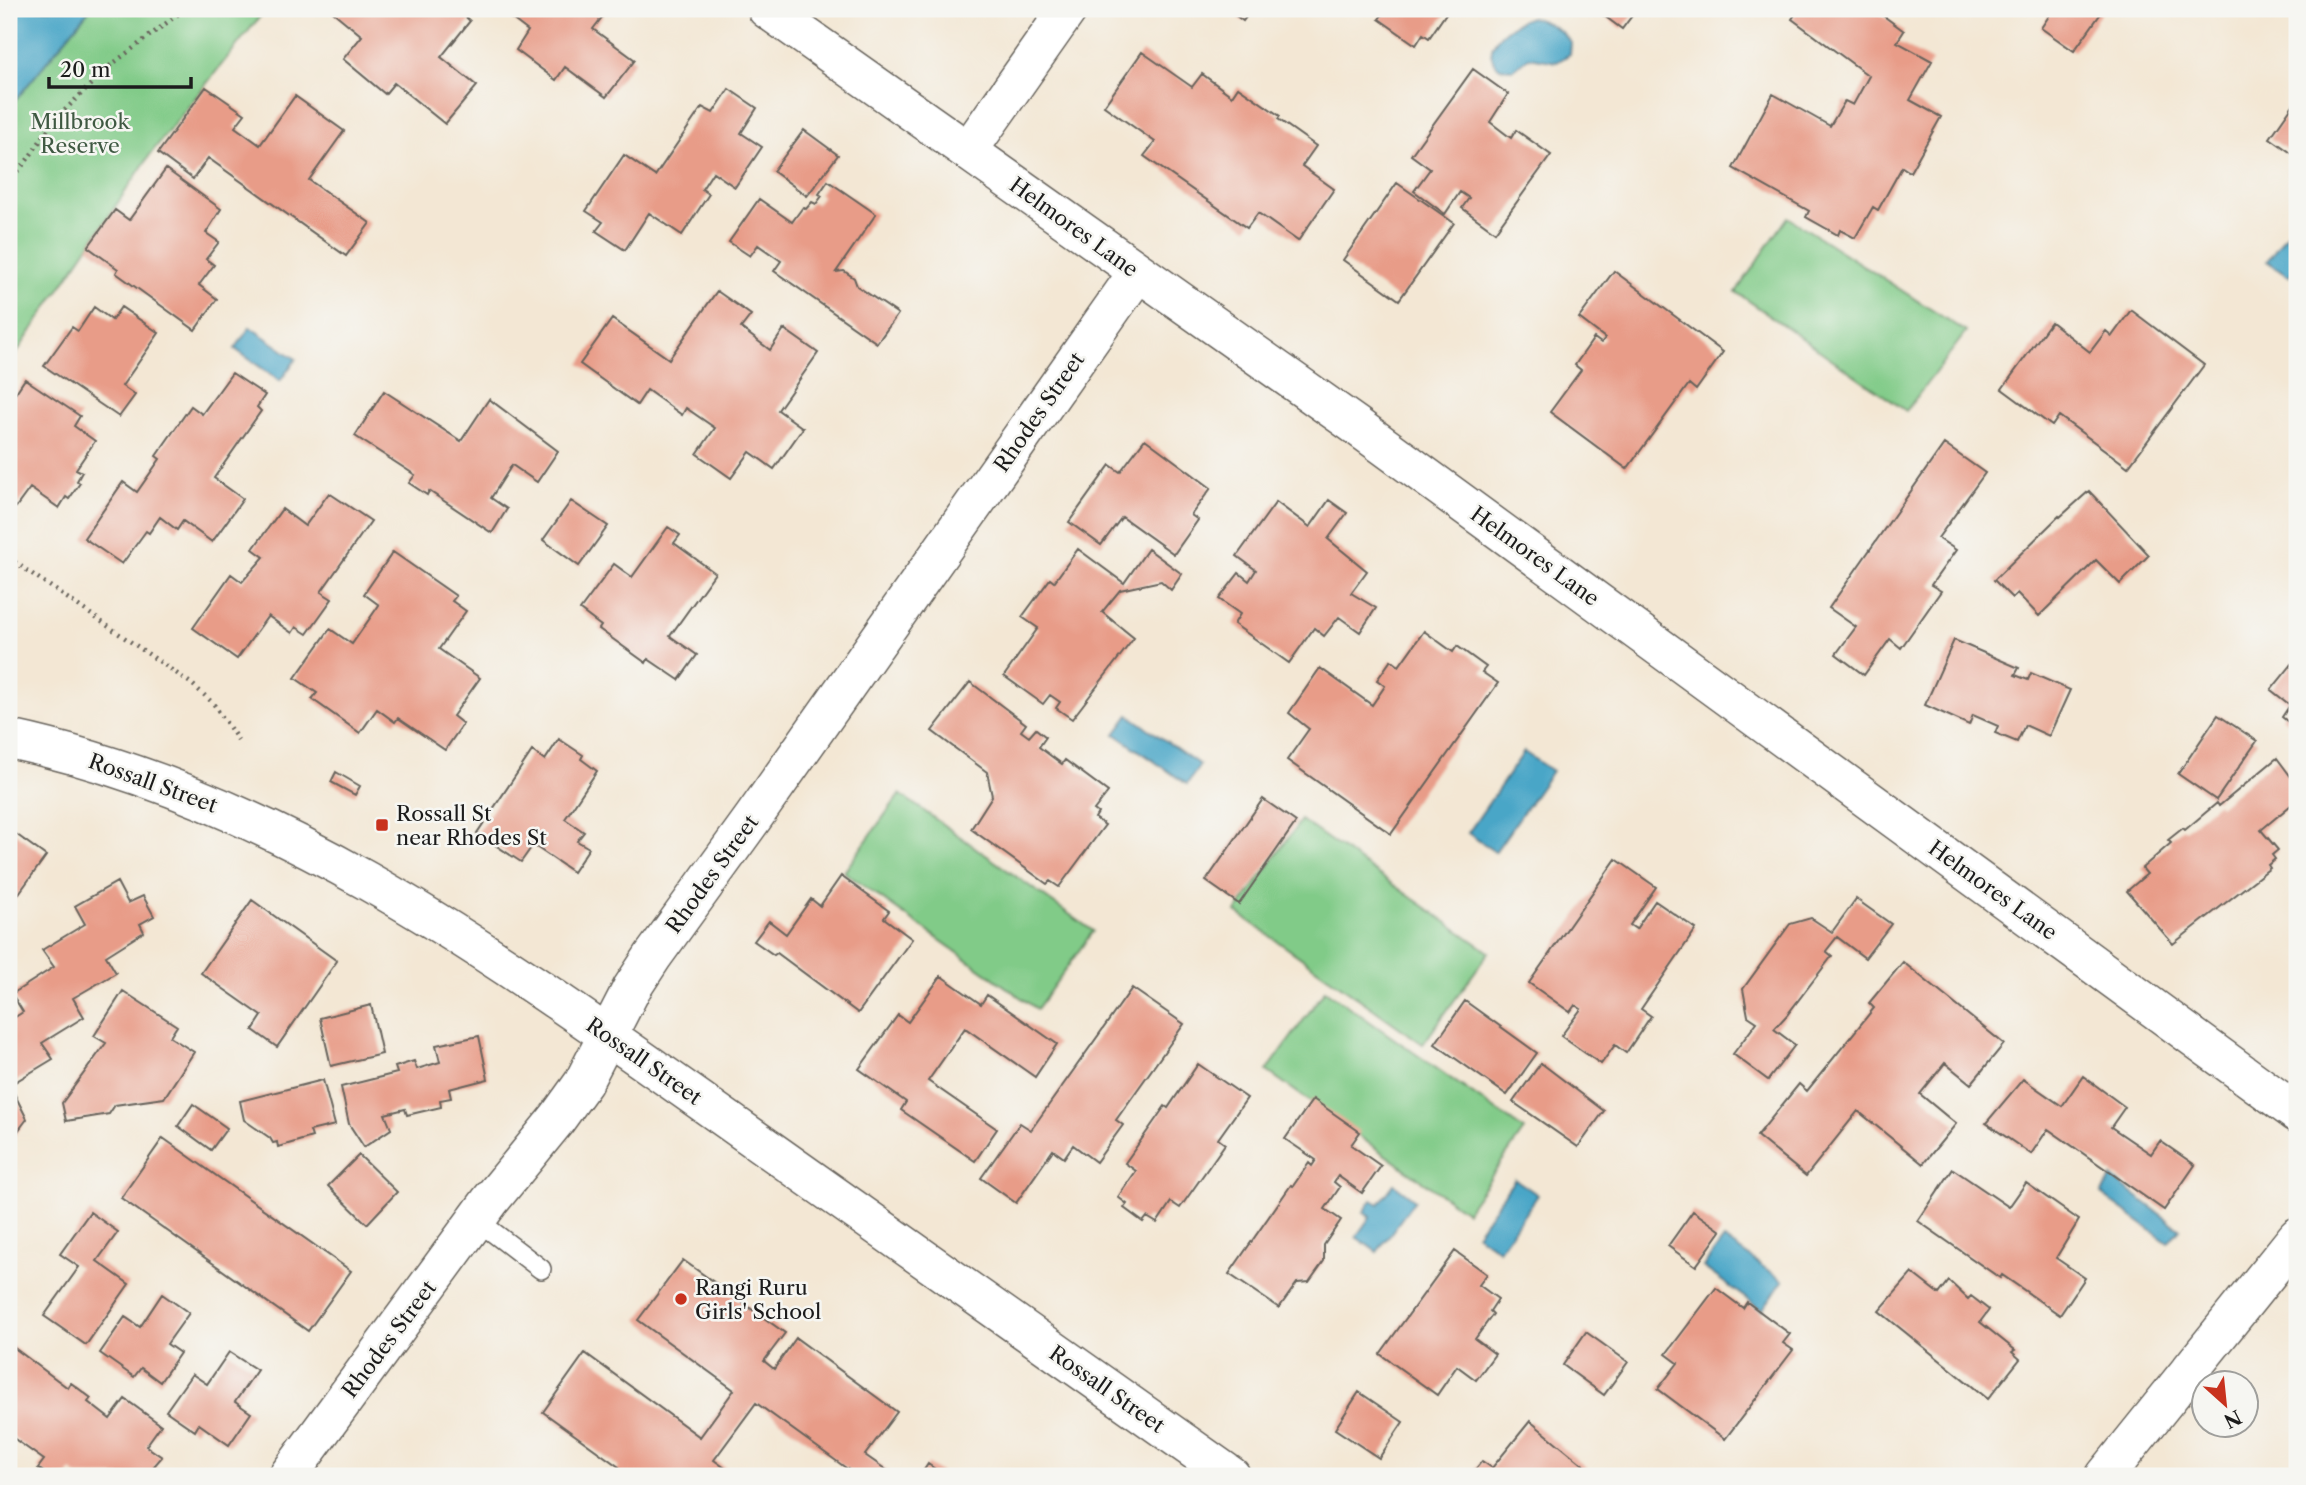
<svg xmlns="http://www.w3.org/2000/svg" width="2306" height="1485" font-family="'Libre Caslon Text',serif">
  <rect width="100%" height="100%" fill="#f6f6f2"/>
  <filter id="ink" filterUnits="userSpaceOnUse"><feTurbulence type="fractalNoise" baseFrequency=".0143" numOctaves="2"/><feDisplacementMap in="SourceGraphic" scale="14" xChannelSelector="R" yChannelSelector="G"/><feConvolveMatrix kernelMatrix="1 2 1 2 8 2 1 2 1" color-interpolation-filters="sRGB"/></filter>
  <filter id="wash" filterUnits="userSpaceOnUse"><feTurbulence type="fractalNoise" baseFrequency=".00686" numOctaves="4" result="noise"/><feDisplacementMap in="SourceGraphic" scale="28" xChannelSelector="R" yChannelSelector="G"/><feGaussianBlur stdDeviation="1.57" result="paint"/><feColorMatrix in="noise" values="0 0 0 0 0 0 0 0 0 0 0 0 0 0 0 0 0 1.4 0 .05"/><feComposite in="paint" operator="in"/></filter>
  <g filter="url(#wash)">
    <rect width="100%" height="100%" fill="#f3e7d4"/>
    <path fill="#81cb88" stroke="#4e7452" stroke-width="2" d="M90,9H266L152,152L9,364V108Z
      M1788,217L1966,332L1906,411L1736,292Z
      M900,794L1093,931L1037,1009L844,872Z
      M1301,820L1489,952L1423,1044L1236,912Z
      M1325,990L1524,1130L1466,1212L1267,1071Z"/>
    <path fill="#48a6c7" stroke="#326172" stroke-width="2" d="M9,9H90L9,108Z
      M1530,17C1546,21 1561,29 1571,43L1570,54L1557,62L1529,57L1514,69L1500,68C1475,48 1511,23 1530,17Z
      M2297,219V265L2289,276L2267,261Z
      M250,327L296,359L280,381L235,349Z
      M1129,715L1200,765L1187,784L1115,734Z
      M1524,752L1552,771L1495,852L1468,833Z
      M2112,1178L2180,1229L2168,1243L2101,1194Z
      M1515,1179L1538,1195L1499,1250L1476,1234Z
      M1394,1184L1415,1200L1377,1252L1356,1237L1370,1217L1364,1212L1372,1200L1379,1204Z
      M1724,1239L1783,1281L1762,1310L1703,1267Z"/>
    <g id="blocks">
      <path fill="#e89c88" d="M336,9H457L470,21L441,57L477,86L445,124L394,83L385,94L343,59L362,36L333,12Z
        M517,9H594L603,16L593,29L635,60L606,97L565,67L556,80L516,50L528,31L511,18Z
        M1227,9H1252L1243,21Z
        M1387,9H1449L1429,38L1423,34L1416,45L1379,19Z
        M1595,9H1637L1622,29Z
        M1799,9H1874L1904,31L1897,42L1932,61L1910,100L1941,117L1910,172L1902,167L1878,210L1873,207L1855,238L1840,230L1838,235L1806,217L1809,211L1733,168L1773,94L1830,126L1845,101L1853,105L1869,76L1792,19Z
        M2038,9H2104L2074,51L2041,28L2049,16Z
        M1142,52L1192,87L1202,74L1232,96L1238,87L1280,116L1278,119L1316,146L1302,166L1334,189L1298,241L1258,213L1247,228L1144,156L1155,142L1104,106Z
        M1473,69L1508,94L1490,122L1511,138L1516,130L1551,155L1495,232L1462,208L1469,198L1460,192L1445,214L1414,191L1430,169L1411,155Z
        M206,87L245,114L235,127L260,145L295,96L344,131L309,180L370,223L346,256L208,158L193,179L158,153Z
        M729,89L757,108L741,133L762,147L735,187L713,172L702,189L709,194L682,235L649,213L625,250L596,231L603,222L586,211L624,155L655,176L702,107L713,113Z
        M2297,99V157L2270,138Z
        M804,130L838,155L807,196L773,171Z
        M166,169L221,209L206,233L219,242L206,259L214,265L199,285L217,299L195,330L116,273L118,269L88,247L115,210L129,220Z
        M828,181L876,214L836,272L844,271L854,278L857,286L898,314L877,343L774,271L781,261L758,245L750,256L729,242L759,199L792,222L803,207L806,209L812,202L816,204L822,196L819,194Z
        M1397,183L1454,223L1399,300L1343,260Z
        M1614,271L1723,352L1696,390L1689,384L1627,469L1550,412L1581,370L1575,365L1594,338L1601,343L1605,338L1579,318Z
        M717,291L751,315L741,328L770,350L784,329L818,353L778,410L803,428L774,469L750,452L731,478L697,454L715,428L686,408L682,415L647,390L637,405L580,364L612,319L669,359Z
        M94,307L112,320L121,307L159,333L122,386L135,395L119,417L44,366L72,327L78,331Z
        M2131,310L2204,365L2128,467L2059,416L2052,426L2002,389L2051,322L2090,352L2106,331L2112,336Z
        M232,373L265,395L257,407L261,411L214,478L243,499L212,542L183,521L177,530L160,517L149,533L146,531L122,564L84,538L123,482L137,492L160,459L156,456L191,406L202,414Z
        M25,379L80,416L74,426L95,441L76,469L82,472L77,481L80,483L69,499L66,497L59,508L30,488L16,507L9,502V403Z
        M384,391L461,441L489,399L558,451L537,482L512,465L491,498L507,509L492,533L429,491L427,495L409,483L415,475L355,436Z
        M1145,439L1211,488L1191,515L1198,520L1174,554L1122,517L1101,545L1069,522L1110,465L1120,472Z
        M1944,444L1985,473L1938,538L1956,550L1931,585L1941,591L1901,648L1890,639L1864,675L1836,654L1856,627L1829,608Z
        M2089,491L2149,555L2120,584L2096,560L2039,616L2017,593L2012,598L1994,580L2059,516L2060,517Z
        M329,493L371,521L321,592L332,599L307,634L296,627L292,633L268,616L237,659L193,628L231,574L242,582L264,557L253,549L282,509L305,526Z
        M1329,500L1347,513L1328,539L1367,571L1351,593L1376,608L1360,632L1339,617L1324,636L1314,628L1289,663L1234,624L1240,614L1219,599L1239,573L1249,581L1256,570L1237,556L1276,502L1310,527Z
        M571,501L608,526L579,566L543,540Z
        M668,527L680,535L674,543L715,573L670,636L697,655L679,680L648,659L646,663L599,629L601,626L580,610L614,564L632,577Z
        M1078,549L1124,583L1148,549L1182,574L1171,590L1161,581L1120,590L1102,612L1134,638L1072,719L1056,708L1060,702L1050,695L1043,704L1004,676L1038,628L1022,617L1050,579L1054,582Z
        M393,552L456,596L452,601L466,611L439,649L480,678L453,716L463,724L445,750L398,718L395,722L377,709L360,733L312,699L317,693L295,678L330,629L352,644L379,605L364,594Z
        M1424,631L1453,652L1457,646L1486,667L1482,672L1498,683L1391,834L1287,760L1309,729L1289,713L1320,668L1372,705L1385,686L1377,680L1391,660L1399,666Z
        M1954,640L2019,668L2015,675L2028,680L2031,673L2070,690L2049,736L2025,725L2017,742L1995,733L1998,726L1973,715L1969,725L1925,705Z
        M2297,658V729L2282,717L2290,705L2271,690Z
        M970,682L1026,724L1021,731L1029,737L1036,729L1046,737L1039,747L1062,764L1065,760L1108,792L1094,810L1098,813L1095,818L1105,825L1059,887L1050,881L1047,884L971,829L992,796L987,772L932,731Z
        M2218,715L2257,741L2216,800L2178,774Z
        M559,739L583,755L581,759L597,771L565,819L584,832L577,841L589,848L573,872L533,845L521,862L477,833L532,751L545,760Z
        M2277,758L2297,785V800L2261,830L2278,850L2272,855L2275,859L2268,865L2270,868L2173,944L2127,891L2147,874L2142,868L2171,843L2168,840L2183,828L2185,830L2217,803L2219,806Z
        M336,772L360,786L355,795L331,782Z
        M1263,799L1296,822L1239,904L1206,881Z
        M9,829L46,856L9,907Z
        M1616,859L1656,887L1630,925L1636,929L1655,901L1696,929L1641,1009L1651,1016L1626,1053L1615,1045L1601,1064L1561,1036L1581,1009L1575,1005L1570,1012L1529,983Z
        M841,876L889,911L884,918L912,939L858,1013L777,953L774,955L754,941L769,921L786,934L811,899L820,906Z
        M117,882L128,903L143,896L154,916L140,924L144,932L106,956L116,973L73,998L84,1017L42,1043L53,1059L10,1085L9,1021L23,1012L12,994L54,967L42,950L85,924L75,906Z
        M1856,899L1891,924L1865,958L1837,937L1826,951L1832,956L1787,1015L1774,1029L1795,1045L1768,1080L1733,1054L1757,1022L1748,1016L1743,989L1790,924L1811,918L1832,932Z
        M252,900L337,961L277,1047L253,1030L262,1016L201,973Z
        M1903,962L2004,1044L1971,1084L1945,1063L1920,1094L1956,1124L1923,1164L1858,1111L1806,1176L1757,1136L1799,1084L1807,1091L1874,1008L1869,1003Z
        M941,976L981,1004L987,995L1057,1044L1035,1077L965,1028L928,1081L997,1129L975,1161L901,1110L906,1102L859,1069L898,1015L908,1022Z
        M1132,988L1184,1024L1116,1120L1123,1125L1096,1162L1073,1145L1064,1158L1053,1150L1016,1203L981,1178L1020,1123L1031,1130Z
        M123,991L177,1026L170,1037L194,1052L164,1098L115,1105L109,1114L66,1121L62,1103L106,1043L94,1036Z
        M1465,1001L1537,1053L1507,1095L1435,1044Z
        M371,1005L382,1054L331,1066L320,1018Z
        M479,1036L488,1079L449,1089L451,1098L440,1100L441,1107L407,1115L405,1109L385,1114L391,1129L364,1147L349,1124L341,1087L397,1073L395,1067L414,1061L417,1069L440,1062L436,1045Z
        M1541,1063L1604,1111L1578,1147L1513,1102Z
        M1198,1064L1247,1098L1218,1139L1225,1144L1180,1208L1171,1202L1157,1223L1147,1217L1143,1222L1124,1208L1127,1204L1118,1197L1136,1171L1125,1163L1165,1106L1168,1108Z
        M2083,1076L2125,1107L2111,1127L2151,1154L2160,1141L2195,1165L2164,1210L2048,1129L2031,1154L1986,1123L2023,1079L2062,1106Z
        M323,1080L335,1125L310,1131L312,1137L278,1147L277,1142L273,1143L270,1138L244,1120L240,1101Z
        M13,1091L27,1119L9,1143V1093Z
        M1313,1099L1360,1132L1351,1145L1381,1166L1362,1193L1338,1176L1334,1182L1340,1187L1325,1209L1341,1220L1324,1245V1261L1309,1282L1297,1283L1279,1308L1229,1274L1291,1185L1293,1186L1309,1163L1312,1166L1316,1160L1285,1139Z
        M193,1104L227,1128L211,1150L178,1126Z
        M163,1138L351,1271L308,1331L121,1198Z
        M359,1155L397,1192L367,1224L328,1186Z
        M1953,1169L2009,1207L2026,1183L2079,1220L2056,1258L2085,1278L2060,1315L2002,1275L2000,1278L1918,1221Z
        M1693,1211L1721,1231L1696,1266L1668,1246Z
        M90,1212L118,1232L97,1261L129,1284L86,1345L44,1316L79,1267L60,1254Z
        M1455,1251L1487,1274L1479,1285L1498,1299L1490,1311L1493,1314L1475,1339L1495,1354L1476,1380L1457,1366L1437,1395L1380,1354Z
        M683,1260L785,1333L764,1361L774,1369L796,1338L897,1412L865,1455L895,1476H850L853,1473L756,1403L714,1460L736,1476H612L619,1467L543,1412L585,1353L700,1437L734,1390L638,1320Z
        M1912,1273L1939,1294L1949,1281L1968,1299L1971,1296L1989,1310L1980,1322L2015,1350L2012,1352L2020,1359L1988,1399L1879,1311Z
        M1716,1288L1743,1308L1747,1302L1790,1334L1783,1343L1793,1350L1725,1439L1658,1389L1678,1363L1666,1354Z
        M162,1294L189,1313L167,1344L180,1353L160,1382L141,1368L134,1377L100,1353L125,1317L140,1327Z
        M1586,1332L1628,1362L1604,1395L1563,1365Z
        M9,1344L68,1388L71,1383L91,1398L88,1402L110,1419L125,1399L161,1425L146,1446L162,1457L154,1466L163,1472L160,1476H78L71,1471L67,1476H49L38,1468L44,1460L9,1435Z
        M229,1352L257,1370L235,1402L251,1413L229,1445L199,1424L195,1431L166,1411L192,1374L207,1384Z
        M1359,1392L1403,1422L1379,1458L1335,1429Z
        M1530,1421L1586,1467L1578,1476H1470L1482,1461L1492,1468Z
        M928,1464L945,1476H920Z"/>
    </g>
  </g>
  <g filter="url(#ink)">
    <use href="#blocks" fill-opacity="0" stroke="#67635c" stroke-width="2"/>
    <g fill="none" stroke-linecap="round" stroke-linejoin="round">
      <g stroke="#67635c" stroke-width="22">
        <path id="lane" d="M477,1220L541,1269"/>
      </g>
      <g stroke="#67635c" stroke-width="41">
        <path id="street" d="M767,9L1358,427L2297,1113
          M968,151L1068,9
          M288,1476L490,1201L557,1119L583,1083L632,988L653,956L753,818L1138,272"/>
      </g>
      <g stroke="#67635c" stroke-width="41">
        <path id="secondary" d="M9,739C285,798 509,966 736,1126C901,1243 1066,1360 1231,1476
          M2105,1476L2297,1237"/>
      </g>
      <path stroke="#67635c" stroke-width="4.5" stroke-dasharray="2 5" stroke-linecap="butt" d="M9,182L28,159L53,122L107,68L185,9
        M9,558L192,684L213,703L238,740"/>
      <use href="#lane" stroke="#fff" stroke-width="19"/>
      <use href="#street" stroke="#fff" stroke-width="38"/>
      <use href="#secondary" stroke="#fff" stroke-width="38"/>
    </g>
  </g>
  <g fill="#c8321e" stroke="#f6f6f2" stroke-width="2.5">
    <rect x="375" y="818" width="14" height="14" rx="3.5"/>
    <circle cx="681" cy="1299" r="7"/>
  </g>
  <g text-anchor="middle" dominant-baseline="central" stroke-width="5" stroke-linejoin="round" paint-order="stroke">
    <g font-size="21" fill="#3f5942" stroke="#f6f6f2">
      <text x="80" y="121">Millbrook<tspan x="80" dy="24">Reserve</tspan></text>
    </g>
    <g font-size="21" fill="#1c1c1c" stroke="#f6f6f2">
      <text transform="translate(1074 227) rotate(36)">Helmores Lane</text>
      <text transform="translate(1039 412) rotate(-55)">Rhodes Street</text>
      <text transform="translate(1535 556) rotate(36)">Helmores Lane</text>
      <text transform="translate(153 783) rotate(20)">Rossall Street</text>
      <text transform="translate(712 874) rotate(-54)">Rhodes Street</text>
      <text transform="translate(1993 890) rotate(36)">Helmores Lane</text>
      <text transform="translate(644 1061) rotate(35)">Rossall Street</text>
      <text transform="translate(389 1339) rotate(-53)">Rhodes Street</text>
      <text transform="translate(1107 1389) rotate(35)">Rossall Street</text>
    </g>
    <g font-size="21" fill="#1c1c1c" stroke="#f6f6f2" text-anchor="start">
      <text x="396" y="813">Rossall St<tspan x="396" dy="24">near Rhodes St</tspan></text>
      <text x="695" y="1287">Rangi Ruru<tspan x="695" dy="24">Girls' School</tspan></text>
    </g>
  </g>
  <rect width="2306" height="1485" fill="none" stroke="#f6f6f2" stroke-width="35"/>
  <g transform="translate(2225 1404) rotate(153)"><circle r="33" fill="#f6f6f2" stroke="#9f9f9c" stroke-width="2"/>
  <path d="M0-5L12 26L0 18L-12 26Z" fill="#c8321e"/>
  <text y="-10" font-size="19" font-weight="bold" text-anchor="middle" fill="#1c1c1c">N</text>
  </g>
  <path d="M49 77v10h142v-10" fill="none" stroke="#1c1c1c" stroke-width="3.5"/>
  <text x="60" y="77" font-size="21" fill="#1c1c1c" stroke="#f6f6f2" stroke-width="5" paint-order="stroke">20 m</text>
</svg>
